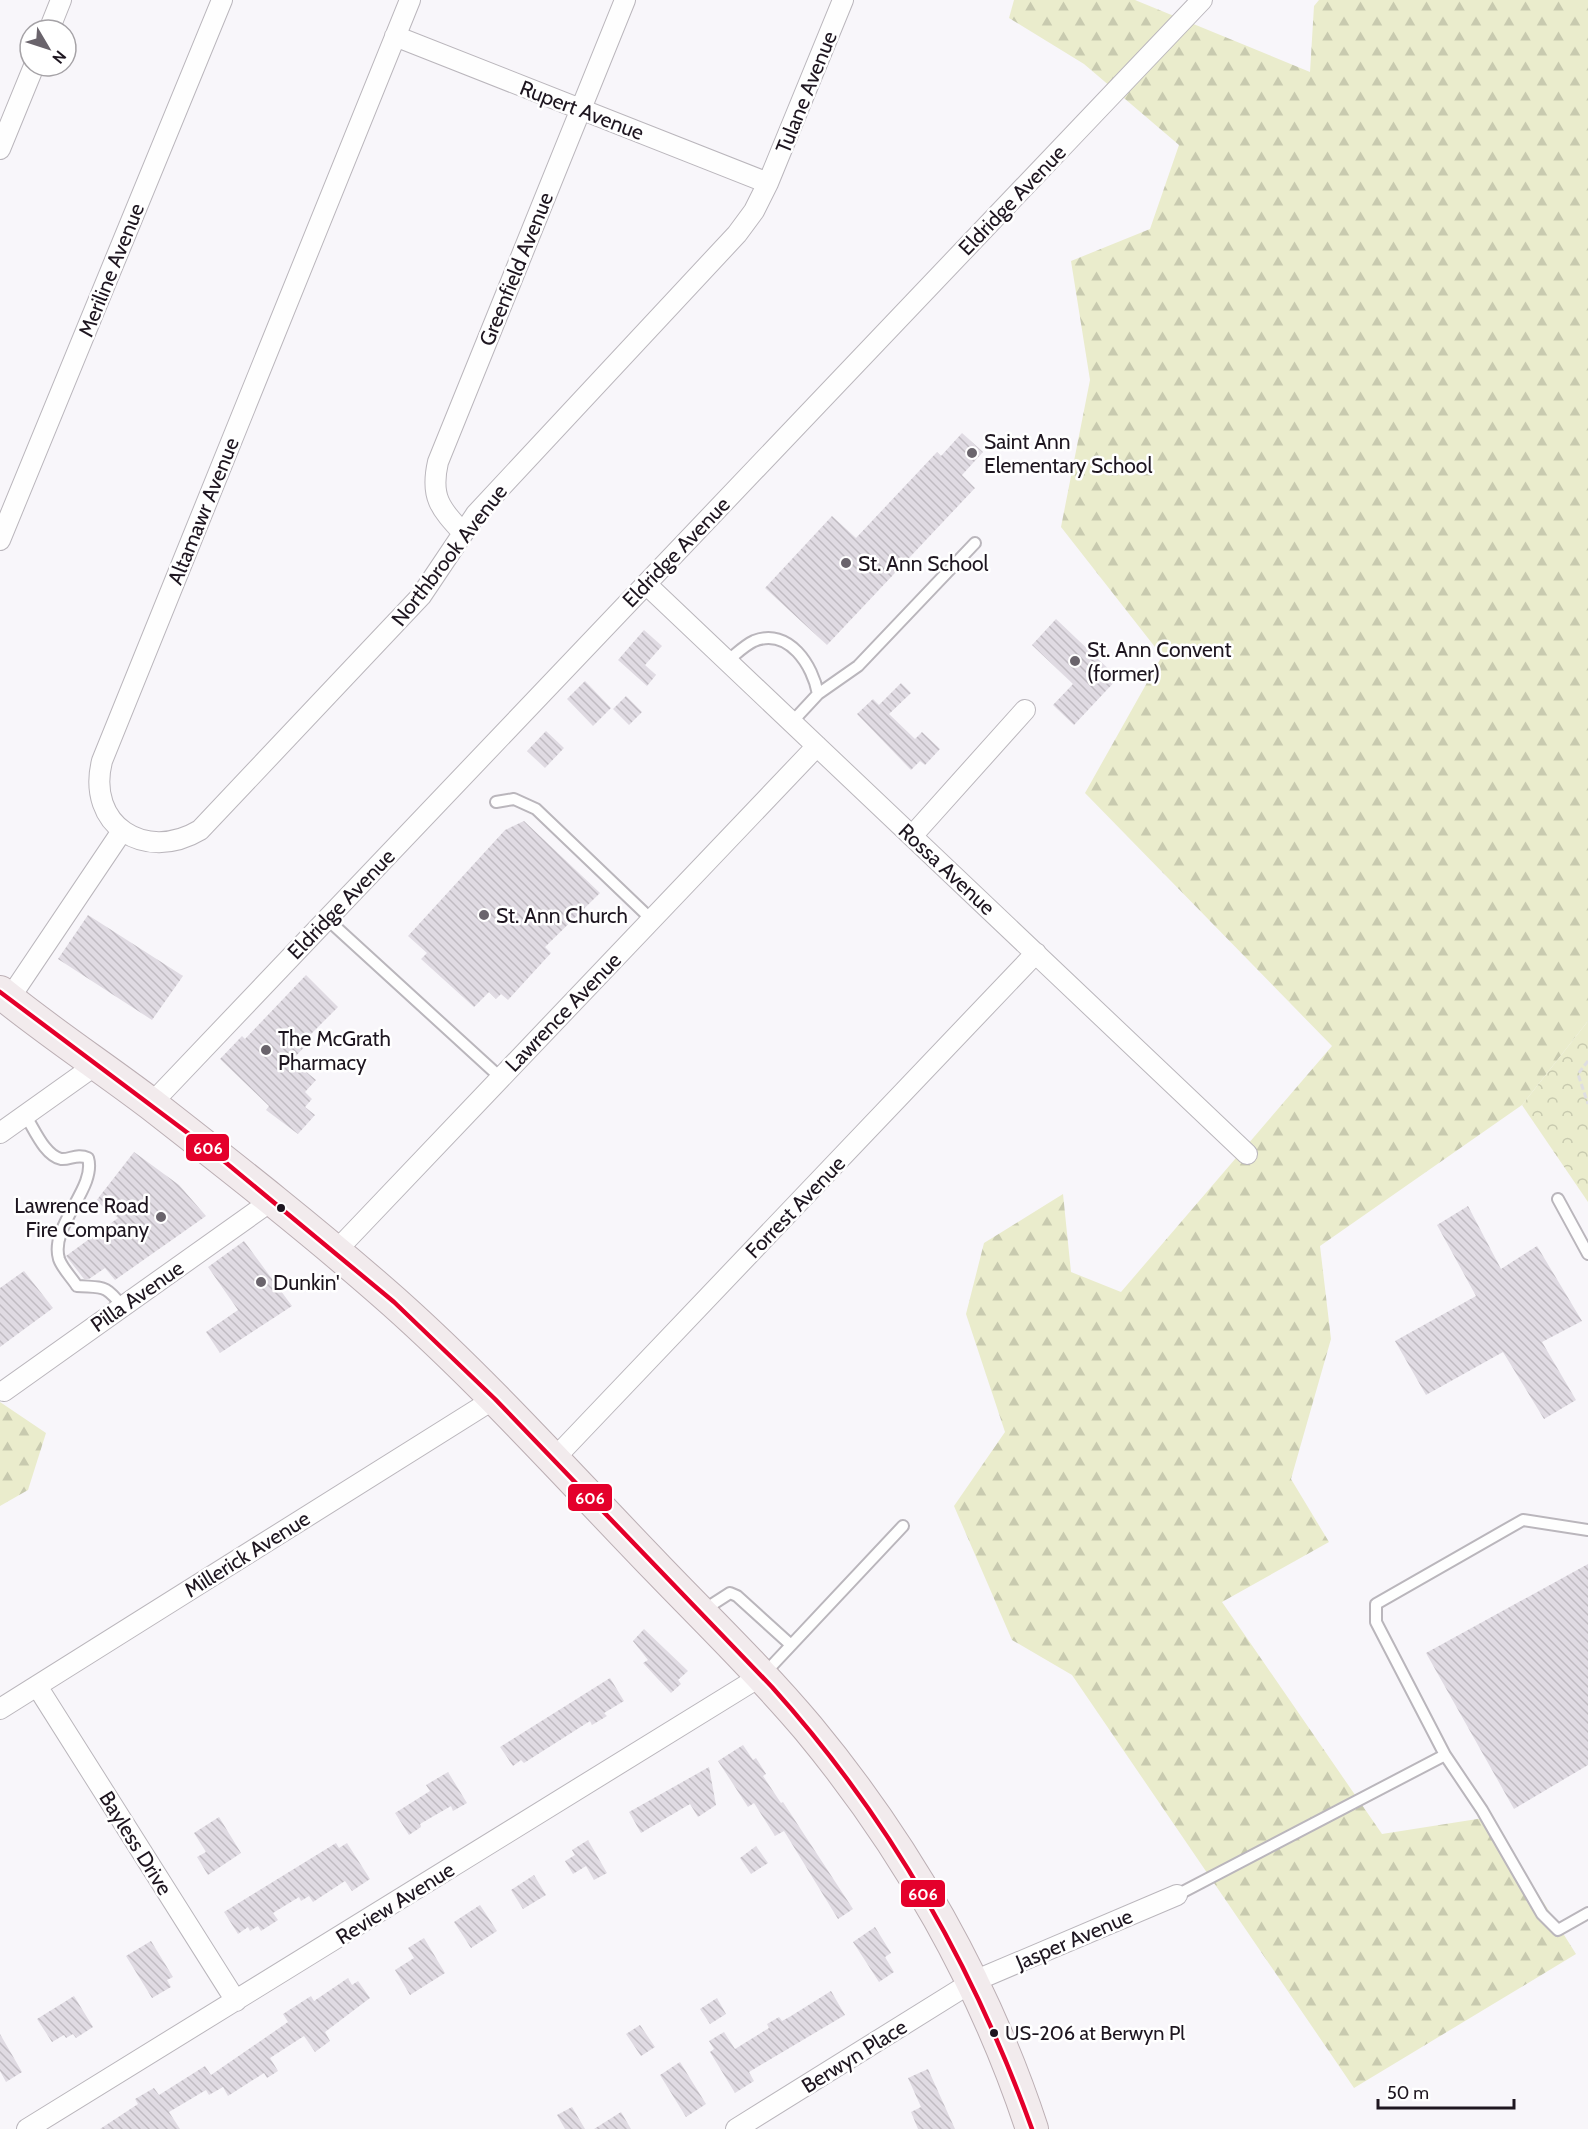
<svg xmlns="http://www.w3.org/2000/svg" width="1588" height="2129" font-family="Cabin,sans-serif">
  <defs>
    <pattern id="forest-firs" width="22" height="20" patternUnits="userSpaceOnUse" patternTransform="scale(1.5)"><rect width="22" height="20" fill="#eaeccc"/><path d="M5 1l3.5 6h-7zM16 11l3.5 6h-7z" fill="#c8caaf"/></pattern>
    <pattern id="park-crowns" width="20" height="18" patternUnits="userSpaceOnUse" patternTransform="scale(1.5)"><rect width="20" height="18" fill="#eaeccc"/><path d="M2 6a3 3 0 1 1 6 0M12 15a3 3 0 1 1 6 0" fill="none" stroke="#c8caaf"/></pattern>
    <pattern id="building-back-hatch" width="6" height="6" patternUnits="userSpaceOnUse" patternTransform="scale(1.5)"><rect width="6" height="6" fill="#e0dbe3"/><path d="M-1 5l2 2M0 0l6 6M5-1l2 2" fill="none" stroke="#c0bbc2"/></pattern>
  </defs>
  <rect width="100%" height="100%" fill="#f8f6fa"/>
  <path fill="url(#forest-firs)" d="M1014,0H1135L1310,72L1314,6L1319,0H1588V1021L1522,1105L1320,1246L1331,1339L1291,1479L1329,1542L1222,1602L1382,1834L1490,1817L1576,1954L1354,2088L1072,1675L1012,1640L954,1506L1005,1432L966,1314L984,1243L1063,1194L1071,1272L1121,1292L1332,1046L1085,793L1162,656L1061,527L1090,380L1071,261L1150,229L1179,145L1084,64L1009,18Z
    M0,1402L46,1433L28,1490L0,1506Z"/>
  <path fill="url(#park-crowns)" d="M1588,1021V1202L1522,1105Z"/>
  <path fill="url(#building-back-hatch)" d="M962,433L983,452L962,475L975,488L827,645L765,588L832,516L856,538L937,452L941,456Z
    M1056,619L1118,678L1074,725L1053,705L1073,684L1032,645Z
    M644,630L662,646L645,665L656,675L647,686L618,660Z
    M585,681L611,708L593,726L567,699Z
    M901,683L911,693L889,714L915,739L922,732L940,749L925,765L920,761L911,770L857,714L873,699L879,705Z
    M626,696L642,712L629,725L613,709Z
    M546,731L564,748L545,768L527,751Z
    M524,821L600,893L545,947L551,953L508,1000L501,994L496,999L489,992L474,1007L421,959L427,953L408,936L505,830Z
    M88,915L183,976L152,1020L58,959Z
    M306,975L338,1007L308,1037L311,1040L292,1060L316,1080L305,1092L312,1099L305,1107L315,1115L298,1134L266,1110L269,1106L220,1059L242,1036L245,1039Z
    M134,1152L179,1185L206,1216L115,1280L105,1268L89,1279H84L66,1256L118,1218L96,1201Z
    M1468,1206L1501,1269L1537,1246L1582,1321L1542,1342L1576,1400L1544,1419L1503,1352L1426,1395L1395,1341L1476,1296L1437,1225Z
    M244,1241L292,1306L220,1353L206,1332L238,1310L208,1267Z
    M24,1271L53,1308L0,1347V1288Z
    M1588,1564V1765L1514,1809L1426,1653Z
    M644,1629L688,1671L678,1680L681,1684L671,1693L643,1663L648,1660L633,1641Z
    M610,1678L624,1701L604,1713L607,1716L592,1725L590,1721L524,1763L521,1760L513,1766L500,1747Z
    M743,1745L753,1760L756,1758L766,1774L763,1776L781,1803L783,1802L853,1909L838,1919L784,1831L775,1836L754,1803L748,1807L718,1761Z
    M709,1767L716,1805L698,1817L690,1804L641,1833L629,1812Z
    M448,1772L467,1803L453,1811L451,1806L420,1824L421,1827L409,1835L395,1813L430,1791L426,1785Z
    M219,1817L241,1853L208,1875L197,1857L206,1852L194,1833Z
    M588,1840L607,1873L594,1880L586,1866L573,1874L565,1861L575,1855L572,1850Z
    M336,1843L339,1848L347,1843L370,1879L352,1891L345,1881L313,1902L309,1896L301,1901L299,1897L273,1913L278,1920L261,1931L258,1926L250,1931L248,1927L238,1934L224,1912Z
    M756,1846L768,1863L751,1874L740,1858Z
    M534,1875L546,1895L523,1909L511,1890Z
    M480,1905L497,1931L471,1948L454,1922Z
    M875,1927L891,1953L885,1957L894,1972L879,1982L853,1942Z
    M424,1938L445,1973L410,1995L395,1970L414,1958L408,1948Z
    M151,1941L173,1977L167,1980L171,1987L152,1998L126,1956Z
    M348,1978L352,1985L358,1981L370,1998L325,2032L330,2041L315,2052L304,2036L270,2058L278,2071L267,2078L264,2073L228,2096L223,2087L209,2095L206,2090L169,2112L180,2129H100L138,2104L135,2099L154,2088L159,2095L205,2066L211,2075L288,2022L283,2014L311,1996L314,2001Z
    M831,1991L845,2015L749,2072L754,2081L735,2093L710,2052L714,2049L709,2041L724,2032L735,2049L769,2028L767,2024L779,2017L782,2021L791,2016Z
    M74,1996L93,2027L76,2038L73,2034L66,2038L64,2035L52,2042L37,2019Z
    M717,1998L726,2014L710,2024L700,2009Z
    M640,2025L655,2047L641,2056L626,2034Z
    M0,2034L22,2072L6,2082L0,2071Z
    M680,2062L706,2104L686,2117L660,2075Z
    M928,2069L955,2129H918L911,2112L921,2107L908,2078Z
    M572,2107L585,2129H565L557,2115Z
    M621,2112L631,2129H594Z"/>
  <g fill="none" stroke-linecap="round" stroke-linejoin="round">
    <g stroke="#bab6bc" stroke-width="14">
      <path id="service" d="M727,661C735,655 745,645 754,641C789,627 813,666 818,694
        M792,722L818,694L858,666L975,543
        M496,802L514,799L536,809L651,919
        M327,919L501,1078
        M25,1115C34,1128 44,1155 61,1159C70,1160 77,1153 88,1158C97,1188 49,1226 59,1259C62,1268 72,1278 77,1286C104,1288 105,1284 123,1307
        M1558,1199L1588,1254
        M1588,1530L1523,1520L1376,1604V1622L1445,1755L1482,1810L1542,1914L1558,1930L1588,1913
        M702,1611L730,1593L737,1596L791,1645
        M764,1674L903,1526
        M1177,1895L1445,1755"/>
    </g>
    <g stroke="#bab6bc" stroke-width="22">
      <path id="minor" d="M410,0L102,761C86,825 145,863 200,830L421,596L476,514L737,234L754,211L768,183L843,0
        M49,30L61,0
        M395,36L768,183
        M0,149L34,66
        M463,533C440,508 430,497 438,462L625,0
        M0,540L222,0
        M646,584L1247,1154
        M912,836L1025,710
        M9,999L122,831
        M151,1104L1202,0
        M0,1133L97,1064
        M335,1252L817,746
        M4,1391L271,1201
        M553,1460L1036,953
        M37,1686L236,2001
        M0,1709L494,1399
        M27,2129L761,1676
        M736,2129L972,1982L1177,1895"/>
    </g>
    <g stroke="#bbaeb3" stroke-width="34">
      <path id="primary" d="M0,992C49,1032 101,1066 151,1104C233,1168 316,1233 394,1302C487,1385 571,1479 658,1569C708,1621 761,1672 808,1728C906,1846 984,1983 1032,2129"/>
    </g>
    <path stroke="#dfdee0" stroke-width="3" stroke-dasharray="6 3" stroke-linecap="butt" d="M1588,1061L1578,1074L1588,1104"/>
    <use href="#service" stroke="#fefefe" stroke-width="10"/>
    <use href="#minor" stroke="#fefefe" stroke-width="20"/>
    <use href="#primary" stroke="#f2ebed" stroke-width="32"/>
    <g stroke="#fff" stroke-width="9">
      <path id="bus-1" d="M0,992L213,1152L394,1302L495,1399L772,1687C889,1817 973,1965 1032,2129"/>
    </g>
    <use href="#bus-1" stroke="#e4002b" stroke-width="4.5"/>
  </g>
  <g fill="#6a646c" stroke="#fff" stroke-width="2">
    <circle cx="972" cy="453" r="6"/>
    <circle cx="846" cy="563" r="6"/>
    <circle cx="1075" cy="661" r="6"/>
    <circle cx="484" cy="915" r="6"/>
    <circle cx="266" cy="1050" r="6"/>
    <circle cx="161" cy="1217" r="6"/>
    <circle cx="261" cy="1282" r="6"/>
  </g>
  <g fill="#1e1620" stroke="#fff" stroke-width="2">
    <circle cx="281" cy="1208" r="5"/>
    <circle cx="994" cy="2033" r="5"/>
  </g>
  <g text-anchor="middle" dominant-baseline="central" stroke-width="5" stroke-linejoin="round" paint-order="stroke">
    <g font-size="20" fill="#1e1620" stroke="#fff" text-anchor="start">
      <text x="1005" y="2033">US-206 at Berwyn Pl</text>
    </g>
    <g font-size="21" fill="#1e1620" stroke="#fff">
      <text transform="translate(806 92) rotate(-68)">Tulane Avenue</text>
      <text transform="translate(582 110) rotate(21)">Rupert Avenue</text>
      <text transform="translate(1012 200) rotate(-46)">Eldridge Avenue</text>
      <text transform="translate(516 269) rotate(-68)">Greenfield Avenue</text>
      <text transform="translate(111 270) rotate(-68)">Meriline Avenue</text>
      <text transform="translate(203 511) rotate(-68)">Altamawr Avenue</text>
      <text transform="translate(676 552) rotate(-46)">Eldridge Avenue</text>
      <text transform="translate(449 555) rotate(-52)">Northbrook Avenue</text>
      <text transform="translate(947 869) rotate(43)">Rossa Avenue</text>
      <text transform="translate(341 904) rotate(-46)">Eldridge Avenue</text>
      <text transform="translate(563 1012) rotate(-46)">Lawrence Avenue</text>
      <text transform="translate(795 1207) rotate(-46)">Forrest Avenue</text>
      <text transform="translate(137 1296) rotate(-35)">Pilla Avenue</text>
      <text transform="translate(247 1554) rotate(-32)">Millerick Avenue</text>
      <text transform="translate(136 1843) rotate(58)">Bayless Drive</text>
      <text transform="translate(395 1903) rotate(-32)">Review Avenue</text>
      <text transform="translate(1074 1939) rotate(-23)">Jasper Avenue</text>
      <text transform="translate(854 2056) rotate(-32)">Berwyn Place</text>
    </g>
    <g font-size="21" fill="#1e1620" stroke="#fff" text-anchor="start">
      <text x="984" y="441">Saint Ann<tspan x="984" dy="24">Elementary School</tspan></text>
      <text x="858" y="563">St. Ann School</text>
      <text x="1087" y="649">St. Ann Convent<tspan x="1087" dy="24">(former)</tspan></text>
      <text x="496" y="915">St. Ann Church</text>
      <text x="278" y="1038">The McGrath<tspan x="278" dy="24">Pharmacy</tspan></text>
      <text x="149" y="1205" text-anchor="end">Lawrence Road<tspan x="149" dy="24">Fire Company</tspan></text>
      <text x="273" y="1282">Dunkin'</text>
    </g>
  </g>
  <g stroke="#fff" stroke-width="2">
    <rect x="185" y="1133" width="45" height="29" rx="6" fill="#e4002b"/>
    <rect x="567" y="1483" width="46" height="29" rx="6" fill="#e4002b"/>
    <rect x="900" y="1879" width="46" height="29" rx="6" fill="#e4002b"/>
  </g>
  <g font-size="16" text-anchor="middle" font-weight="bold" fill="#fff">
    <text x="208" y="1154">606</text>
    <text x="590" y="1504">606</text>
    <text x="923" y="1900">606</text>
  </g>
  <g transform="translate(48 48) rotate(129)"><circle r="28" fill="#ffffff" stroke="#a5a2a6" stroke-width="1.5"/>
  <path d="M0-4.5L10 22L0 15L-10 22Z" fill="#6a646c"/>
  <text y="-9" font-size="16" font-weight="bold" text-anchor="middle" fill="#1e1620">N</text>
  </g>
  <path d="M1378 2099v9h136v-9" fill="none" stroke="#1e1620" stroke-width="3"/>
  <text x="1387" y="2099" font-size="18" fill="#1e1620" stroke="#ffffff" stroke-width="4.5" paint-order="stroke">50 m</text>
</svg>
